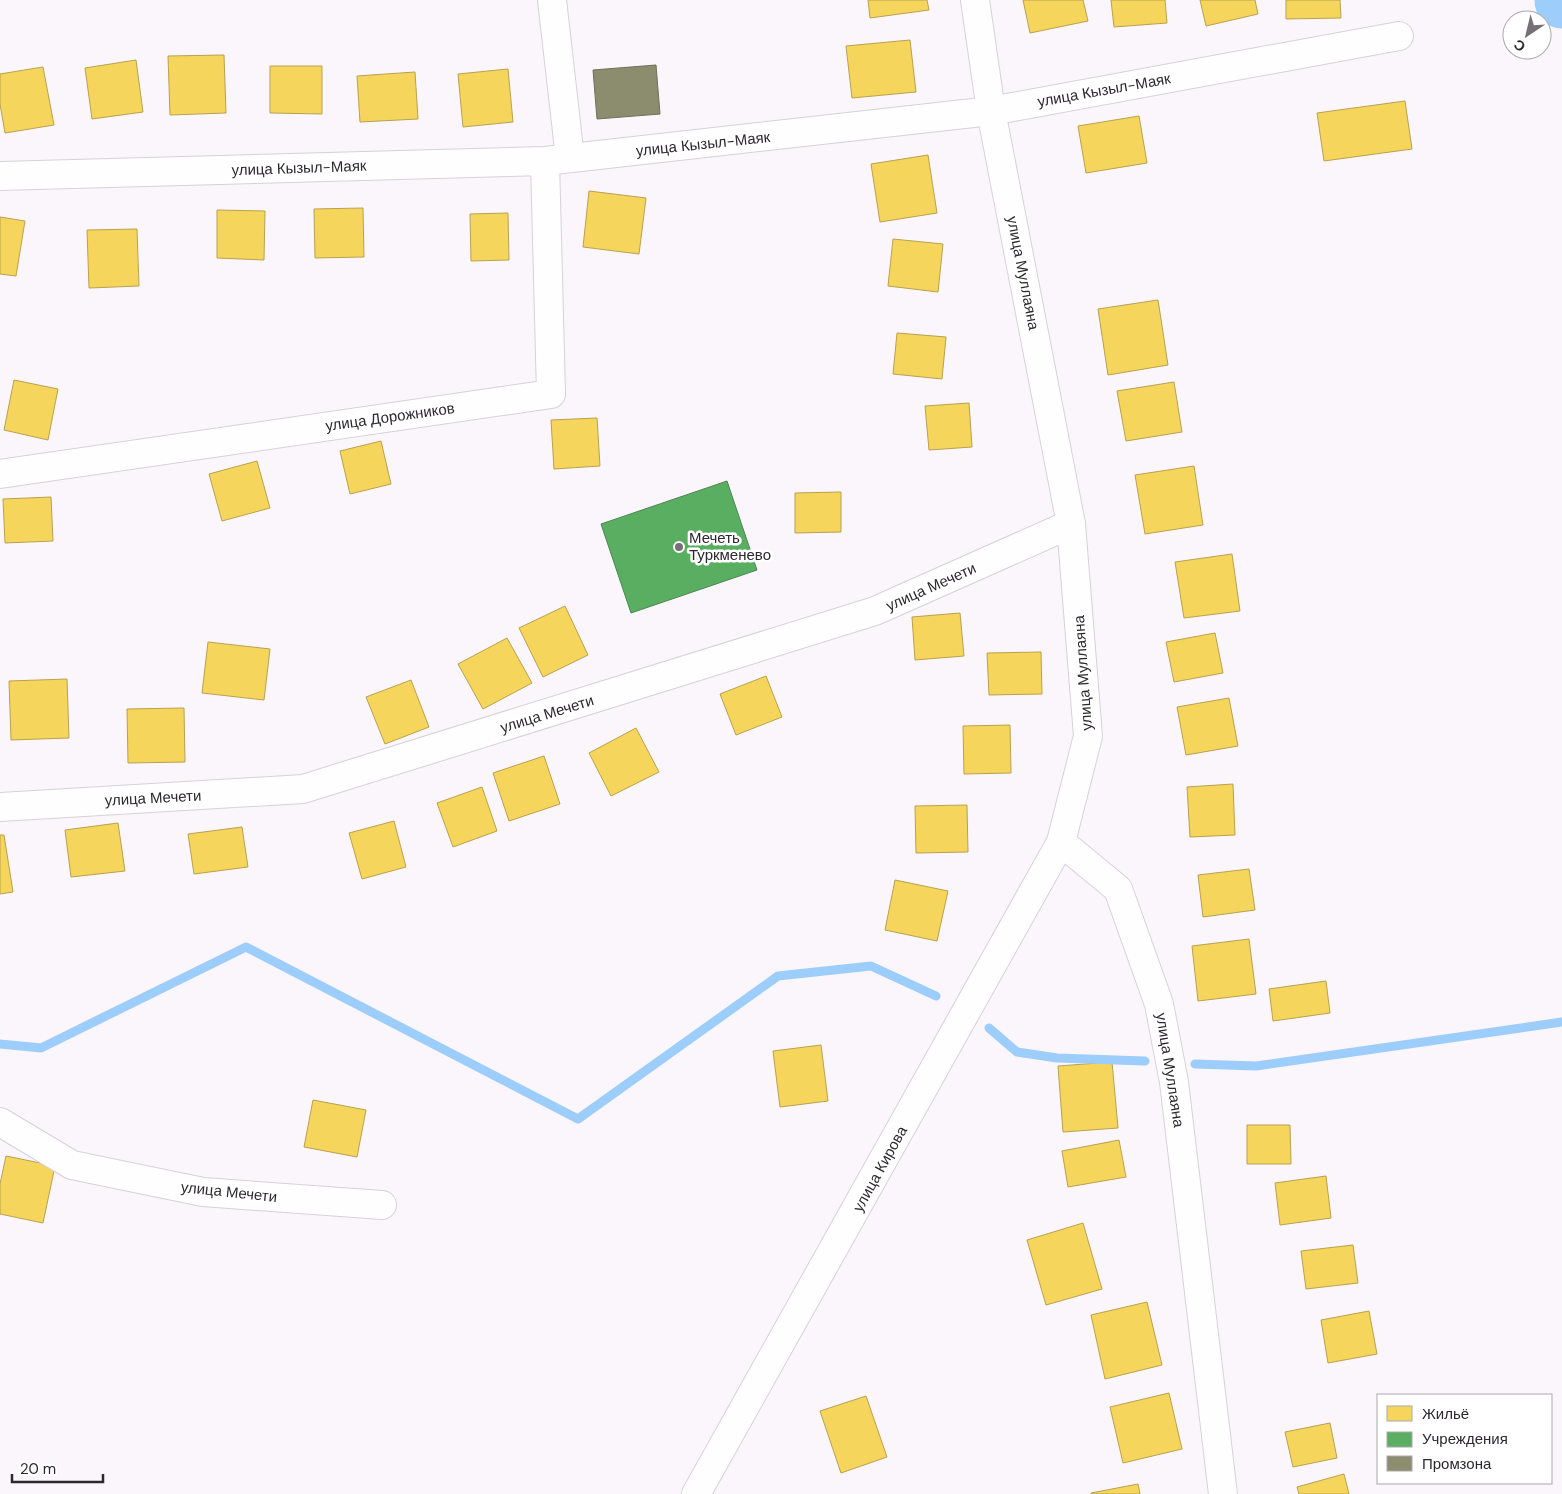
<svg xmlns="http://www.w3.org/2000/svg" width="1562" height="1494" font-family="'DM Sans',sans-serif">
  <rect width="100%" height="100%" fill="#faf6fc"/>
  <path fill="#f6d55c" stroke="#b9a14e" d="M868,0H927L929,10L870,18Z
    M1023,0H1083L1088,21L1030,33Z
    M1111,0H1165L1167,23L1114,27Z
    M1200,0H1255L1258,14L1206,26Z
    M1286,0H1340L1341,18L1286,19Z
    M910,40L916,92L852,98L846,46Z
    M224,55L226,113L170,115L168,56Z
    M136,60L143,112L92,119L85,68Z
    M270,66H322V114L270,113Z
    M43,67L54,125L5,133L0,104V74Z
    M508,69L513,122L463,127L458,74Z
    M415,72L418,119L360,122L357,76Z
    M1405,101L1412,149L1324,161L1317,113Z
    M1139,116L1147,163L1086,173L1078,126Z
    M928,155L937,213L880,222L871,164Z
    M589,191L646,198L639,254L583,247Z
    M363,208L364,257L315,258L314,209Z
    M217,210L265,211L264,260L217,258Z
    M508,213L509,260L471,261L470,214Z
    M0,217L25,221L16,276L0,274Z
    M137,229L139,286L89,288L87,230Z
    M893,239L943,244L938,292L888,286Z
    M1158,300L1168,365L1108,375L1098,309Z
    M897,333L946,337L942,379L893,374Z
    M14,380L58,389L48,440L4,430Z
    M1174,382L1182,432L1126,441L1117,391Z
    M969,403L972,447L929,450L925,406Z
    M597,418L600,466L554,469L551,420Z
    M381,441L391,484L350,494L340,451Z
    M257,461L270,508L222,521L209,474Z
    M1194,466L1203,525L1145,534L1135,475Z
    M841,492V532L795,533V493Z
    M51,497L53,541L5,543L3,499Z
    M1232,554L1240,611L1184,618L1175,562Z
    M565,606L588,655L543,677L519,628Z
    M960,613L964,656L915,660L912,617Z
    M1215,633L1223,673L1174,682L1166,642Z
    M507,638L532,683L483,709L458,664Z
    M208,642L270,649L264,700L202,693Z
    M1041,652L1042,694L989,695L987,653Z
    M766,676L782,717L736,735L720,694Z
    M67,679L69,738L11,740L9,681Z
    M411,680L429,727L385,744L366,697Z
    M1229,698L1238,746L1186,755L1177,707Z
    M184,708L185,762L128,763L127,709Z
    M1010,725L1011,773L964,774L963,726Z
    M636,728L659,772L611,796L589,753Z
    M544,756L560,804L509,821L493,773Z
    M1233,784L1235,835L1190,837L1187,787Z
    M482,787L497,831L453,847L437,803Z
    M967,805L968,852L916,853L915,806Z
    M394,821L406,867L362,879L349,833Z
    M118,823L125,871L71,877L65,830Z
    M242,827L248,867L194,874L188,834Z
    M0,835H4L13,892L0,894Z
    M1249,869L1255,910L1203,917L1198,875Z
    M895,880L948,891L937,941L885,930Z
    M1249,939L1256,994L1198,1001L1192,946Z
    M1326,981L1330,1013L1273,1021L1269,989Z
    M821,1045L828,1101L780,1107L773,1051Z
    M1112,1062L1118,1128L1063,1132L1058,1066Z
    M313,1100L366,1110L357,1157L304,1147Z
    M1247,1125H1290L1291,1164H1247Z
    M1119,1140L1126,1177L1068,1187L1062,1151Z
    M6,1156L55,1166L43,1223L0,1214V1184Z
    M1326,1176L1331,1218L1280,1225L1275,1183Z
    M1083,1223L1102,1289L1046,1305L1027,1240Z
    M1353,1245L1358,1283L1306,1289L1301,1251Z
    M1147,1302L1162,1365L1105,1379L1091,1315Z
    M1369,1311L1377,1354L1328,1363L1321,1320Z
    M1169,1393L1182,1449L1123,1463L1110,1407Z
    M866,1396L887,1457L841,1473L820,1411Z
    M1330,1423L1337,1458L1293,1467L1285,1432Z
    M1344,1474L1349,1494H1299L1297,1487Z
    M1138,1484L1140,1494H1091V1493Z"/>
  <path fill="#5aae61" stroke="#4c8652" d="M727,481L757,570L631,613L601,524Z"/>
  <path fill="#8c8c6e" stroke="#6f6e5b" d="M656,65L660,114L597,119L593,70Z"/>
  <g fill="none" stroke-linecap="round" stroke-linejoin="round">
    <path stroke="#9ccdfb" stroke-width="9" d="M989,1028L1017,1052L1057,1058L1145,1061
      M0,1044L41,1048L246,947L578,1119L778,976L871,966L936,996
      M1195,1064L1256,1066L1562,1022"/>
    <path stroke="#9ccdfb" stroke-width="55" d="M1562,0V1"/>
    <g stroke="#d6d2d7" stroke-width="30">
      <path id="minor" d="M552,0L570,158
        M0,176L545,161L991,111L1399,36
        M0,474L551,394L545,161
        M0,807L303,789L875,611L1071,524
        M1061,842L1118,889L1159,1004L1174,1082L1223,1494
        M0,1122L72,1165L203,1192L382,1205"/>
    </g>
    <g stroke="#d6d2d7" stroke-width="30">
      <path id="secondary" d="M696,1494L1061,842L1088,736L1071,524L991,111L975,0"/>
    </g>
    <use href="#minor" stroke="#fefeff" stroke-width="28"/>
    <use href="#secondary" stroke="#fefeff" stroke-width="28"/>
  </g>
  <circle fill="#747076" stroke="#fff" stroke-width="2" cx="679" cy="547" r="5"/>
  <g text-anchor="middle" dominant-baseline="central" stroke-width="5" stroke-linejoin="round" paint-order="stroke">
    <g font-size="15" fill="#2c282e" stroke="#fff">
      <text transform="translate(1104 90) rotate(-10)">улица Кызыл-Маяк</text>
      <text transform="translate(703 144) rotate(-6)">улица Кызыл-Маяк</text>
      <text transform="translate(299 168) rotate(-2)">улица Кызыл-Маяк</text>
      <text transform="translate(1023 273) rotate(79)">улица Муллаяна</text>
      <text transform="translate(390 417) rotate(-8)">улица Дорожников</text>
      <text transform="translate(931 587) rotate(-24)">улица Мечети</text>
      <text transform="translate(1083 673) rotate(-94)">улица Муллаяна</text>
      <text transform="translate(547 714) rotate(-17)">улица Мечети</text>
      <text transform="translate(153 798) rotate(-3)">улица Мечети</text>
      <text transform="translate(1170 1070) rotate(81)">улица Муллаяна</text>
      <text transform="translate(880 1169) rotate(-61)">улица Кирова</text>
      <text transform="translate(229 1192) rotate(6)">улица Мечети</text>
    </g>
    <g font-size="15" fill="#2c282e" stroke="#fff" text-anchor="start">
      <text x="689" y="538">Мечеть<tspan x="689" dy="17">Туркменево</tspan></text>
    </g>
  </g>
  <rect x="1377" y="1394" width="175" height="90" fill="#ffffff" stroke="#aba9ab"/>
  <rect x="1387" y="1406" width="25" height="15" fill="#f6d55c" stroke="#aba9ab"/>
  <text x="1422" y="1419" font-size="15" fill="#2c282e">Жильё</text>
  <rect x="1387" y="1432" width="25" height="15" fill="#5aae61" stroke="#aba9ab"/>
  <text x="1422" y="1444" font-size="15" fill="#2c282e">Учреждения</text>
  <rect x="1387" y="1456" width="25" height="15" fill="#8c8c6e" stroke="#aba9ab"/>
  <text x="1422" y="1469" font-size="15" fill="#2c282e">Промзона</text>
  <g transform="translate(1527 35) rotate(215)"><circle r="24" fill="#ffffff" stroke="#aba9ab"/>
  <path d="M0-4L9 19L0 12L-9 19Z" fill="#747076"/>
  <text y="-8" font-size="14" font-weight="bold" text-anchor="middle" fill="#2c282e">С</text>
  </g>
  <path d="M12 1474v8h91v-8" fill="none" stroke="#2c282e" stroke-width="2.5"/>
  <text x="20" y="1474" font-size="15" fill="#2c282e" stroke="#ffffff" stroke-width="4" paint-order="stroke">20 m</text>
</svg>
